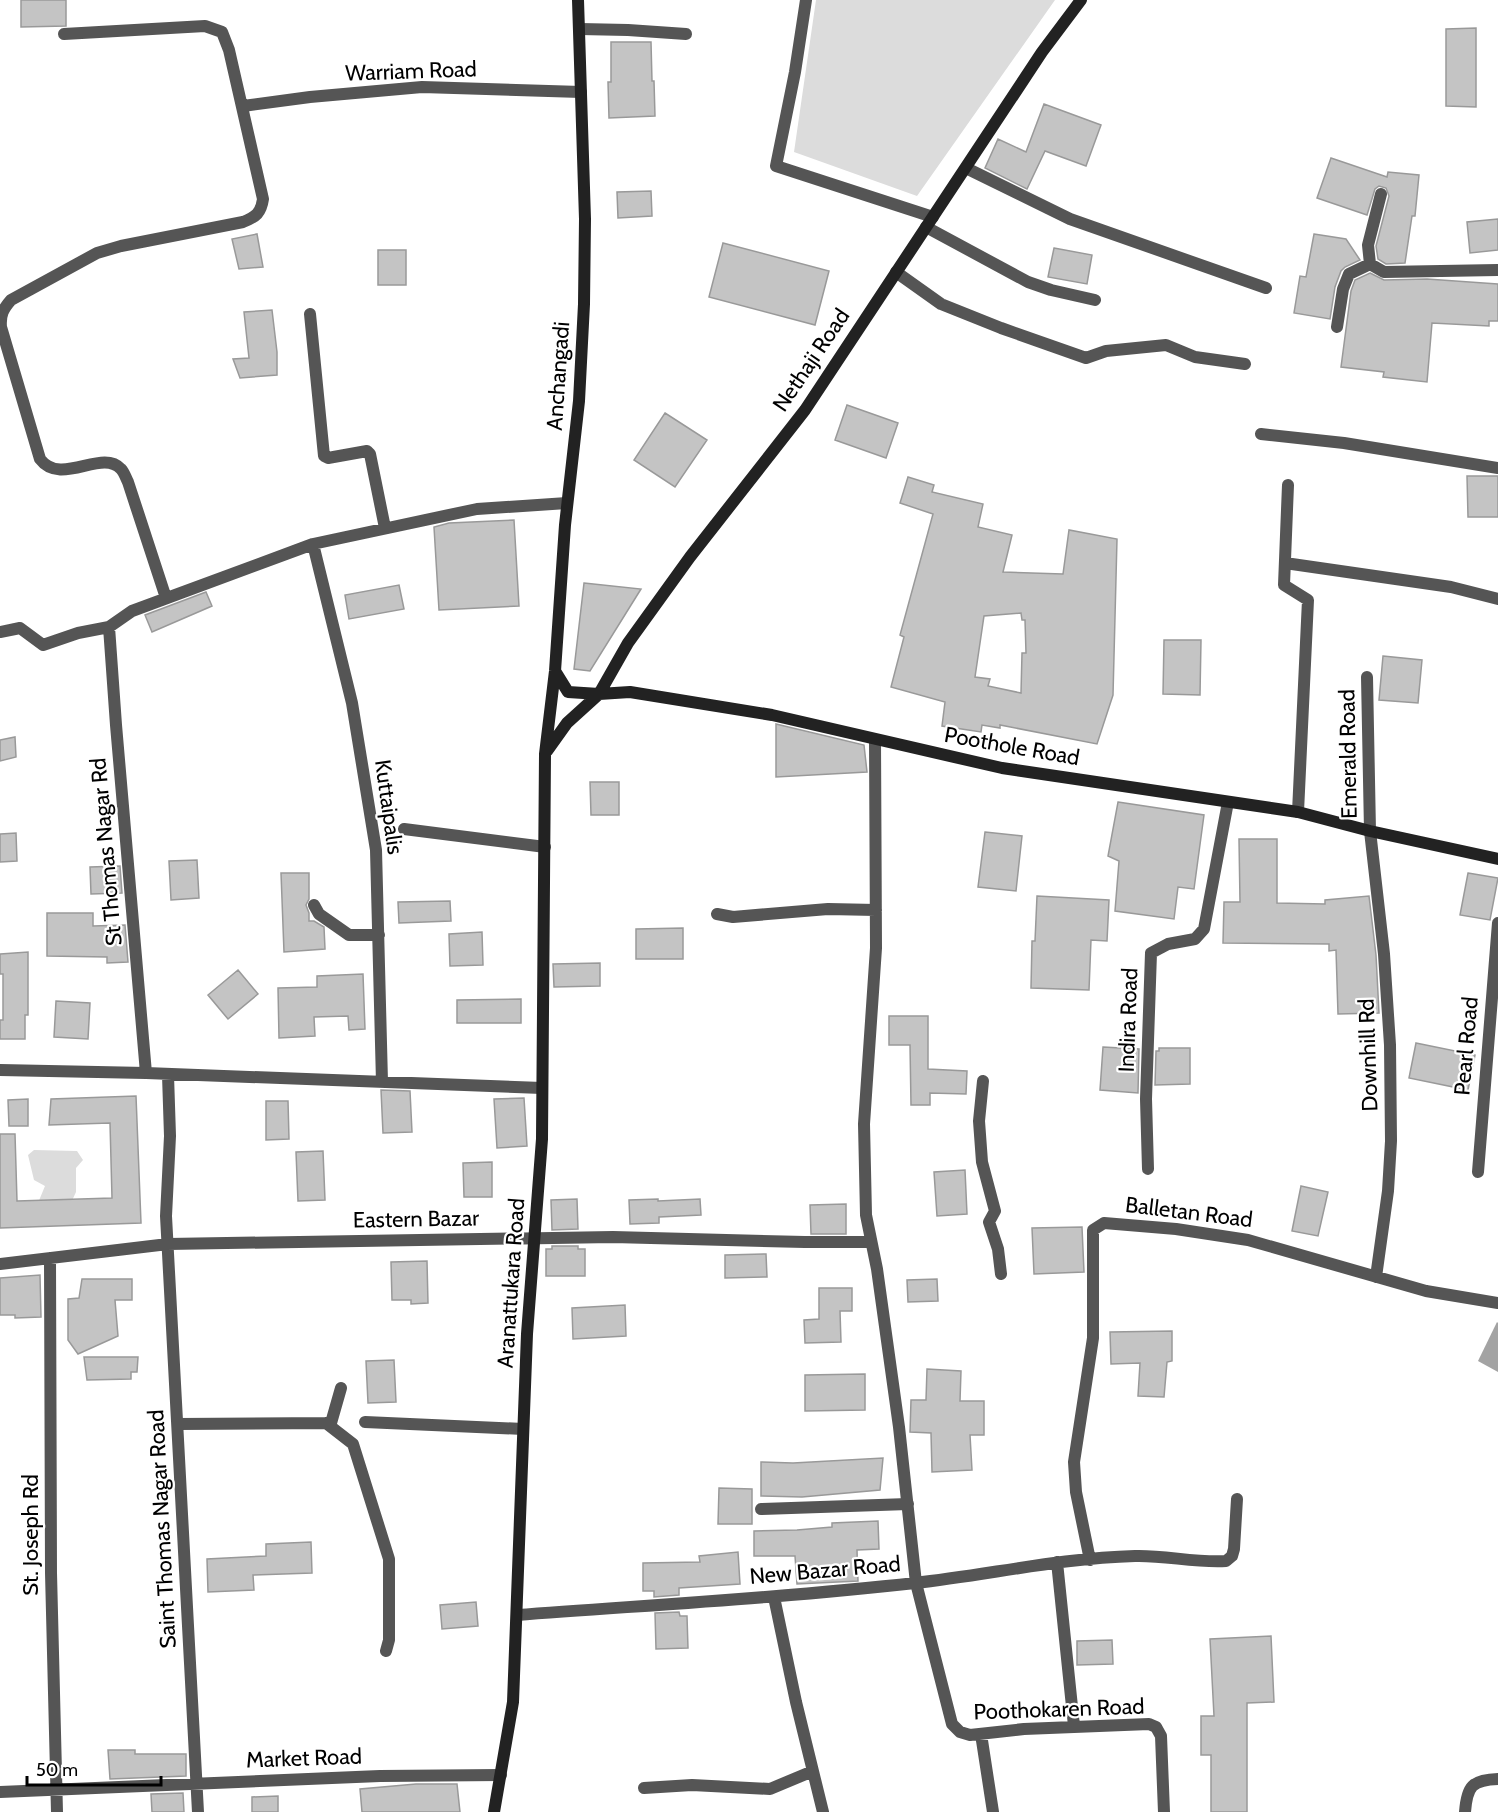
<svg xmlns="http://www.w3.org/2000/svg" width="1498" height="1812" font-family="Cabin,sans-serif">
  <rect width="100%" height="100%" fill="#fff"/>
  <path fill="#dcdcdc" d="M816,0H1055L917,196L794,152Z
    M34,1150L77,1151L83,1160L76,1168V1192L64,1218L33,1215L45,1186L34,1180L28,1155Z"/>
  <path fill="#a3a3a3" d="M1497,1322L1498,1323V1372L1478,1361Z"/>
  <path fill="#c4c4c4" stroke="#999" stroke-width="1.5" fill-rule="evenodd" d="M21,0H66V26L21,27Z
    M1476,28V107L1446,106V29Z
    M611,42H651L652,81H654L655,116L609,118L608,82H611Z
    M1044,104L1101,125L1086,166L1045,151L1027,189L985,168L998,139L1026,152Z
    M1331,158L1387,177L1388,172L1419,175L1415,216H1412L1405,263L1386,264L1378,259L1376,246L1389,196L1386,188L1379,186L1375,189L1367,215L1317,198Z
    M651,191L652,216L618,218L617,192Z
    M1498,219V250L1470,253L1467,222Z
    M257,234L263,267L239,269L232,239Z
    M1314,234L1346,239L1360,260L1345,267L1341,271L1335,287L1330,319L1294,313L1300,276L1306,277Z
    M723,243L829,271L815,325L709,297Z
    M1054,248L1092,255L1087,284L1048,277Z
    M378,250H406V285H378Z
    M1370,273L1384,280L1427,279L1498,284V321H1489V326L1432,323L1427,382L1383,377L1384,372L1341,367L1351,291L1355,280Z
    M272,310L277,352V375L240,378L233,359L249,358L244,312Z
    M847,405L898,423L886,458L835,440Z
    M665,413L707,440L675,487L634,460Z
    M1467,476H1498V517H1468Z
    M908,477L934,485L932,492L983,504L978,527L1012,535L1003,572L1063,574L1069,530L1117,539L1113,695L1097,744L1000,725V728L982,725L981,732L942,726L945,702L891,687L904,637L900,635L933,514L900,503ZM1021,613L1022,620H1025L1026,653H1022L1021,693L988,686L990,679L975,677L984,616Z
    M514,520L519,606L439,610L434,527L449,523Z
    M584,583L641,589L590,671L574,669Z
    M399,585L404,609L349,619L345,595Z
    M206,592L212,606L152,632L145,615Z
    M1164,640H1201L1200,695L1163,694Z
    M1383,656L1422,660L1418,703L1379,700Z
    M776,724L864,745L867,772L776,777Z
    M15,737L16,757L0,761V740Z
    M590,782H619V815H591Z
    M1118,802L1204,815L1194,889L1178,887L1174,919L1115,911L1119,861L1108,856Z
    M985,832L1022,836L1016,891L978,887Z
    M16,833L17,861L0,862V834Z
    M1239,839H1277V903L1325,904V900L1369,896L1376,955L1379,1013L1338,1014L1336,950L1329,951V944L1223,943L1224,902H1240Z
    M197,860L199,898L171,900L169,861Z
    M120,866L122,893L91,894L90,867Z
    M281,873H309V899L306,905L309,913V921H314L324,927L325,949L284,952Z
    M1468,873L1498,878L1490,920L1460,915Z
    M1037,896L1109,900L1107,941L1091,940L1089,990L1031,988L1032,941H1035Z
    M450,901L451,921L399,923L398,902Z
    M47,913H93V926L125,925L128,962L107,963V957L47,956Z
    M683,928V959H636V929Z
    M482,932L483,965L450,966L449,934Z
    M28,952V1015H25V1039H0V1020H3V974H0V954Z
    M600,963V986L554,987L553,964Z
    M238,970L258,994L228,1019L208,995Z
    M363,974L365,1029L349,1030L348,1016L314,1017L315,1036L279,1038L278,988L317,987V976Z
    M521,999V1023H457V1000Z
    M56,1001L90,1003L88,1039L54,1037Z
    M889,1016H928V1069L967,1071L966,1094L930,1093V1105H911L910,1045H889Z
    M1416,1043L1475,1055L1468,1090L1409,1078Z
    M1103,1047L1139,1049L1138,1093L1100,1090Z
    M1159,1048H1190V1084L1155,1085L1156,1051H1159Z
    M381,1090L410,1091L412,1132L383,1133Z
    M136,1096L141,1223L0,1228V1134H15L17,1201L112,1198L110,1123L49,1125L51,1099Z
    M524,1098L527,1146L497,1148L494,1099Z
    M28,1099V1126H9L8,1100Z
    M266,1101H288L289,1139L266,1140Z
    M323,1151L325,1200L298,1201L296,1152Z
    M492,1162V1197H464L463,1163Z
    M965,1170L967,1214L937,1216L934,1172Z
    M1301,1186L1328,1192L1318,1236L1292,1231Z
    M577,1199L578,1229L552,1230L551,1200Z
    M658,1199V1201L700,1199L701,1215L659,1217V1223L630,1224L629,1200Z
    M846,1204V1234H811L810,1205Z
    M1082,1227L1084,1272L1034,1274L1032,1228Z
    M552,1246H578V1249H585V1276H546V1249H552Z
    M766,1254L767,1277L725,1278V1255Z
    M427,1261L428,1303L411,1304V1300H392L391,1262Z
    M40,1275L41,1317L15,1318V1315H0V1278Z
    M82,1279H132V1300H115L118,1336L78,1354L68,1340V1299L79,1298Z
    M937,1279L938,1301L908,1302L907,1280Z
    M819,1288H852V1311H840L841,1342L805,1343L804,1320L819,1319Z
    M625,1305L626,1336L573,1339L572,1308Z
    M1172,1331V1361L1167,1362L1164,1397L1138,1396L1140,1363L1111,1364L1110,1332Z
    M84,1357H138L137,1372H131V1379L87,1380Z
    M394,1360L396,1402L368,1403L366,1361Z
    M927,1369L961,1371L960,1401H984V1435H970L972,1470L932,1472L931,1433L910,1432L911,1400H926Z
    M865,1374V1410L805,1411V1375Z
    M883,1458L880,1490L802,1497L761,1496V1462L793,1463Z
    M719,1488L752,1489V1524H718Z
    M878,1521L879,1549L857,1550L858,1581L797,1584L795,1556H754V1531L797,1530L832,1527V1523Z
    M311,1542L312,1573L253,1575L254,1590L208,1592L207,1559L266,1556V1544Z
    M738,1552L740,1584L679,1588V1595L654,1597V1591H643V1563L700,1562L699,1556Z
    M476,1602L478,1626L442,1629L440,1605Z
    M679,1612L680,1616H687L688,1648L656,1649L655,1613Z
    M1271,1636L1274,1702L1247,1703V1812H1211V1755H1201V1716H1214L1210,1639Z
    M1112,1640L1113,1664L1077,1665V1641Z
    M108,1750H135V1754H186V1776L110,1779Z
    M416,1784H457L460,1812H362L360,1789Z
    M183,1793L184,1812H152L151,1794Z
    M278,1796V1812H252V1797Z"/>
  <g fill="none" stroke-linecap="round" stroke-linejoin="round">
    <path stroke="#555" stroke-width="12" d="M806,0L795,72L776,166L933,217
      M580,29L628,30L686,34
      M64,34L205,26L222,32L229,50L263,199C261,213 256,217 243,222L121,246L97,253L11,300C3,309 0,315 1,327L40,459C61,487 102,448 121,469C124,472 126,478 128,482L166,598
      M243,106L310,97L422,87L581,92
      M966,168L1070,219L1266,288
      M1381,194L1368,245L1370,264L1384,272L1498,270
      M926,227L1028,282L1051,290L1095,300
      M896,272L941,304L1001,328L1086,358L1106,351L1166,345L1195,357L1245,364
      M310,314L324,456L328,458L367,451L370,454L385,528
      M1337,327L1343,289L1349,274L1370,264
      M1261,434L1344,443L1498,468
      M1288,485L1284,585L1308,600L1298,812
      M313,544L352,703L376,850L382,1082
      M1285,563L1451,587L1498,599
      M109,627L116,725L146,1073
      M0,632L20,628L43,645L78,633L109,627L132,611L313,544L477,509L567,503
      M1367,677L1370,831L1384,954L1390,1045L1391,1141L1388,1191L1376,1277
      M875,740L876,948L864,1124L866,1215L877,1269L899,1427L916,1583L952,1724L960,1732L970,1735L1024,1729L1149,1724L1156,1727L1161,1736L1164,1812
      M404,829L545,847
      M314,905L319,914L349,935H379
      M717,914L733,917L828,909L876,910
      M0,1070L146,1073L542,1088
      M168,1075L170,1136L166,1216L198,1812
      M983,1081L979,1121L982,1162L995,1211L989,1222L998,1249L1001,1274
      M1148,1169L1146,1099L1151,953L1168,944L1195,939L1204,929L1228,802
      M1478,1172L1498,923
      M50,1258L51,1573L57,1812
      M0,1264L168,1244L613,1237L805,1242H870
      M365,1422L523,1429
      M326,1423L353,1444L389,1559V1640L386,1651
      M178,1424L331,1423L341,1388
      M761,1509L908,1504
      M1090,1560L1076,1492L1074,1462L1093,1338V1230L1104,1223L1176,1229L1248,1240L1426,1291L1498,1303
      M1057,1562L1074,1726
      M774,1597L796,1702L823,1812
      M517,1615C649,1605 782,1598 915,1583C988,1575 1061,1558 1135,1556C1165,1555 1195,1563 1226,1561L1232,1556L1234,1549L1237,1499
      M981,1734L993,1812
      M644,1788L692,1785L770,1789L813,1771
      M0,1792L380,1776L501,1775
      M1465,1812C1467,1786 1472,1780 1498,1779"/>
    <path stroke="#222" stroke-width="12" d="M555,671L568,692L599,694L628,643L690,557L805,410L1042,52L1081,0
      M547,751L567,723L599,694L630,692L772,715L1002,768L1298,812L1370,831L1498,859
      M494,1812L513,1702L527,1334L542,1139L545,754L555,671L565,525L579,401L584,304L585,219L578,0"/>
  </g>
  <g text-anchor="middle" dominant-baseline="central" stroke-width="4.5" stroke-linejoin="round" paint-order="stroke">
    <g font-size="22" fill="#000" stroke="#fff">
      <text transform="translate(411 71) rotate(-2)">Warriam Road</text>
      <text transform="translate(811 360) rotate(-56)">Nethaji Road</text>
      <text transform="translate(558 376) rotate(-86)">Anchangadi</text>
      <text transform="translate(1012 746) rotate(10)">Poothole Road</text>
      <text transform="translate(1348 754) rotate(-91)">Emerald Road</text>
      <text transform="translate(389 807) rotate(82)">Kuttaipalis</text>
      <text transform="translate(106 852) rotate(-95)">St Thomas Nagar Rd</text>
      <text transform="translate(1128 1020) rotate(-88)">Indira Road</text>
      <text transform="translate(1466 1046) rotate(-85)">Pearl Road</text>
      <text transform="translate(1368 1055) rotate(-92)">Downhill Rd</text>
      <text transform="translate(1189 1212) rotate(7)">Balletan Road</text>
      <text transform="translate(416 1219) rotate(-1)">Eastern Bazar</text>
      <text transform="translate(511 1283) rotate(-86)">Aranattukara Road</text>
      <text transform="translate(162 1529) rotate(-93)">Saint Thomas Nagar Road</text>
      <text transform="translate(30 1535) rotate(-90)">St. Joseph Rd</text>
      <text transform="translate(825 1570) rotate(-5)">New Bazar Road</text>
      <text transform="translate(1059 1709) rotate(-2)">Poothokaren Road</text>
      <text transform="translate(304 1758) rotate(-2)">Market Road</text>
    </g>
  </g>
  <path d="M27 1776v9h134v-9" fill="none" stroke="#000000" stroke-width="3"/>
  <text x="36" y="1776" font-size="18" fill="#000000" stroke="#ffffff" stroke-width="4.5" paint-order="stroke">50 m</text>
</svg>
